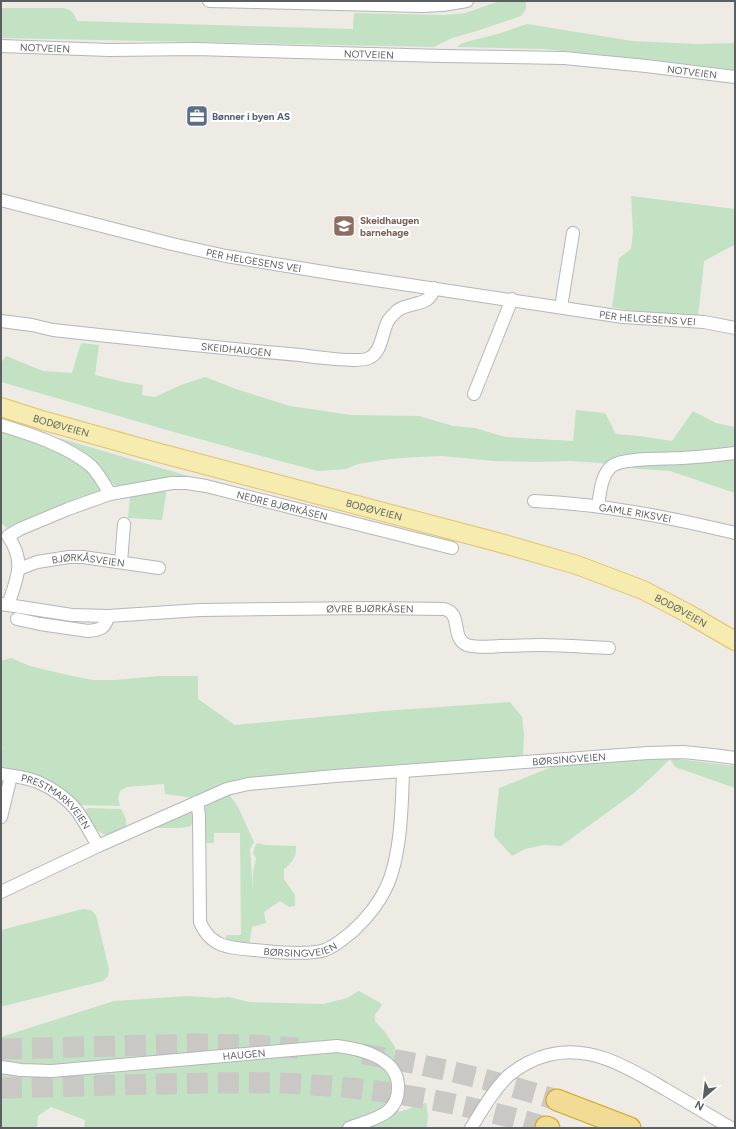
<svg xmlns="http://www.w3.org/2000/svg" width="736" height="1129" font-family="Figtree,sans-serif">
  <rect width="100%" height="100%" fill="#edebe4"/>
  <path fill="#c2e2c3" d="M500,1H526V9L521,16L480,30L452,38L434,47L1,38V8H64C72,10 74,13 77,21L353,29L354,13L445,15L465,13Z
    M527,24L632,41L697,44L735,43V70L632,58L545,49L457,47L462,43L501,33Z
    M631,196L735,209V246H732L704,261L698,317L632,311L612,307L619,258L631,249L633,232Z
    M81,343L99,345L95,375L124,382L143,385L142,395L155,397L181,385L205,377L236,389L290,406L351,415L419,416L453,426L475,428L505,437L573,441L576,410L605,413L616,434L639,436L672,441L693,411L716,423L735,427V493L670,471L625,468L601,463L570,461L537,462L494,461L442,456L417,457L389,459L358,464L346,469L318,471L280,461L174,432L1,382V363L6,356L43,371L72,373Z
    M1,429L32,440L68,456L84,466L103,493L10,531L1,523Z
    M59,438L195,478L117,487Z
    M167,488L162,520L128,518L130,497Z
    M11,658L30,666L72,676L93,680H115L159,676H198V699L235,725L384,711L510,702L522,717L524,735L523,758L374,769L193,798L165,794L164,784L127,787L120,791L118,798L120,806L80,805L75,799L64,791L1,769V749L5,748H1V661Z
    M670,758L735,766V788L675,767L670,759L655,774L634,793L561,846L544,845L525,849L512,856L494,836L499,788L557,765Z
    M229,794L238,807L254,842L250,849L253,889V872L256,858L253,853L255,846L257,843L265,845L296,846C297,856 292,863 284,869V879L295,895V906L289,907L280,901L264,912L266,923L252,927L249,946L227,944L226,935H241L240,833H214V843H203C203,834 202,809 208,802C212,799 224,796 229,794Z
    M89,808L121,809L126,819V827L110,836C95,833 91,822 84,810Z
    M190,811L193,814V821L191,826L181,828H153Z
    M83,909L91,910L96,915L109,969L108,976L103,981L4,1006L1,1005V930Z
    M359,991L382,1004L378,1011L375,1014V1021L385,1032L395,1047L392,1085L399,1112L426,1103L428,1115L427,1128H84L85,1120L51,1107L38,1116L37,1128H1V1037L114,1001L188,996L215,998L229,997L249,1002L323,1004L347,998Z"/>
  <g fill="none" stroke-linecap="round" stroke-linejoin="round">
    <path stroke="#c9c8c4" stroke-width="21" stroke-dasharray="21 10" stroke-linecap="butt" d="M1,1049L192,1044L250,1045L298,1048
      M363,1054C429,1065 493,1080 557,1100
      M1,1088C54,1087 108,1085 161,1084C212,1083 264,1081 315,1085C393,1090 470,1105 546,1127"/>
    <g stroke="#b4b6b9" stroke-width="14">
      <g id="street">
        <path d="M209,1L422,6L442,5L467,1"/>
        <path id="s1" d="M1,46L109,50L195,49L443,56L564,58L646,66L735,77"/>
        <path id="s2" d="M1,200L172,244L226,256L336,274L623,317L704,322L735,328"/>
        <path d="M561,307L573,233"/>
        <path id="s3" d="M1,321L32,325L53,330C135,339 218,348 300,355C313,357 360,363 369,358C382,352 382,332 388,321C390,317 395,313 398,310C412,301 430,307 434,288"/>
        <path d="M474,394L512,299"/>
        <path d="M1,425C30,434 68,446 91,466C99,474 105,485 110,494"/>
        <path id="s4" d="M534,501C602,504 668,517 735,533"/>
        <path d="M598,506C600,493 601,475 612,466C624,457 666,459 682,458C700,457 718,455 735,453"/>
        <path d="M121,562L124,524"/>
        <path id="s5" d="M19,569L37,562L69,557H83L159,568"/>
        <path id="s6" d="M1,604L72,615L108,616L200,610L369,608L444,609C463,613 450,638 467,645C478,648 490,647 501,646C514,646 528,645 541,645C564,645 586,647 609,648"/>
        <path id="s7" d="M8,605C17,578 26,562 8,536L20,529L68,509L110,494L172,483H187L206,486L452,548"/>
        <path d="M17,619L40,624L88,631C100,630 106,628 108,616"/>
        <path id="s8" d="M1,774C13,776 26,777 38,782C52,788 68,799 77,811C85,822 91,834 98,846"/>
        <path id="s9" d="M197,802L199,815L200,922C211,948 230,948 255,950C273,952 309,955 325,950C336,946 344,938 353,931C366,919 378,905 386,888C401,857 402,806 403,771"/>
        <path d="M1,817L11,776"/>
        <path id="s10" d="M1,892L98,846L227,789L248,784L335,776L648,753L683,752L713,755L735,758"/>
        <path id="s11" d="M1,1067L21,1070L52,1071L337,1046C361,1049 400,1058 398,1089C398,1098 395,1105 388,1111C379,1119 361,1123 349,1128"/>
        <path d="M471,1128C482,1110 493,1091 508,1076C520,1066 533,1059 548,1055C591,1044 629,1068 665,1089C687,1102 709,1115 731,1128"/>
      </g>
    </g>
    <g stroke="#e2c267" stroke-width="20">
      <g id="primary">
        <path id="s12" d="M1,407L45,421L152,451L497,542L577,565L643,590L687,613L735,641"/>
      </g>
    </g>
    <g stroke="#d8a018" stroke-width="23">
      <path id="highway" d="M557,1100L630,1128
        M546,1127L549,1128"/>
    </g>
    <use href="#street" stroke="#fff" stroke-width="12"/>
    <use href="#primary" stroke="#f6ecaf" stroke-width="18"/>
    <use href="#highway" stroke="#f1dc96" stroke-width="21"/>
  </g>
  <defs>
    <g id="office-square" transform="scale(1.15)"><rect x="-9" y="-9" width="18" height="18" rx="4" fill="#5c6f8a" stroke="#fff"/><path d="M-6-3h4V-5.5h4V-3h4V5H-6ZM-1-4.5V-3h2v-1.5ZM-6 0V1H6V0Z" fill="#fff"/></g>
    <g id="school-square" transform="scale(1.15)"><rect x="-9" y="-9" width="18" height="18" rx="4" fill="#8d6e63" stroke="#fff"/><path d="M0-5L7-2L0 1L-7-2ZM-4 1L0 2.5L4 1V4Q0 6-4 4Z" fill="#fff"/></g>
  </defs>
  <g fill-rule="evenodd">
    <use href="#office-square" x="197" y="116"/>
    <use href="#school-square" x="344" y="226"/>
  </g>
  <g text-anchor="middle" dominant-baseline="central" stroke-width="4" stroke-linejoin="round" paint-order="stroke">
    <g font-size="10" fill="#5c5f62" stroke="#fff">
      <text stroke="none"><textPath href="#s1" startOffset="44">NOTVEIEN</textPath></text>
      <text stroke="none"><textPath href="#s1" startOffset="368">NOTVEIEN</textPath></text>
      <text stroke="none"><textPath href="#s1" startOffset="692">NOTVEIEN</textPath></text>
      <text stroke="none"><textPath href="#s2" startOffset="260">PER HELGESENS VEI</textPath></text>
      <text stroke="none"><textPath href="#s2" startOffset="658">PER HELGESENS VEI</textPath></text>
      <text stroke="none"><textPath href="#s3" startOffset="237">SKEIDHAUGEN</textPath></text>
      <text stroke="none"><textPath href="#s12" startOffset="63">BODØVEIEN</textPath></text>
      <text stroke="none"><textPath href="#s7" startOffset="359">NEDRE BJØRKÅSEN</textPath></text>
      <text stroke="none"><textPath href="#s12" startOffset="387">BODØVEIEN</textPath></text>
      <text stroke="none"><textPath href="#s4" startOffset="102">GAMLE RIKSVEI</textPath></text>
      <text stroke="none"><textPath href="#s5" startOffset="71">BJØRKÅSVEIEN</textPath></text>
      <text stroke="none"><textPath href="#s6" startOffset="370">ØVRE BJØRKÅSEN</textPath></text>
      <text stroke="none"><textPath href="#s12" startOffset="711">BODØVEIEN</textPath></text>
      <text stroke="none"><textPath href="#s10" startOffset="592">BØRSINGVEIEN</textPath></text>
      <text stroke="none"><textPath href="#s8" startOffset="64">PRESTMARKVEIEN</textPath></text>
      <text stroke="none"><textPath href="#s9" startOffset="232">BØRSINGVEIEN</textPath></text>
      <text stroke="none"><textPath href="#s11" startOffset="244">HAUGEN</textPath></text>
    </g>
    <g font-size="10" font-weight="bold" fill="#4e5e75" stroke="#fff" text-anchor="start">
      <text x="212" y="116">Bønner i byen AS</text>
    </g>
    <g font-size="10" font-weight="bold" fill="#785e54" stroke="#fff" text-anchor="start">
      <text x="360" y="220">Skeidhaugen<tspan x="360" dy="12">barnehage</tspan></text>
    </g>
  </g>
  <rect width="736" height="1129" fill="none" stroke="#5c5f62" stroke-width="4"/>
  <g transform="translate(704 1097) rotate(208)" stroke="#ffffff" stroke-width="3" paint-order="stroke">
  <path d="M0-3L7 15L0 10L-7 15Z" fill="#5c5f62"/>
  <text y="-6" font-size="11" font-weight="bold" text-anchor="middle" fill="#5c5f62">N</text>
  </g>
</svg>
